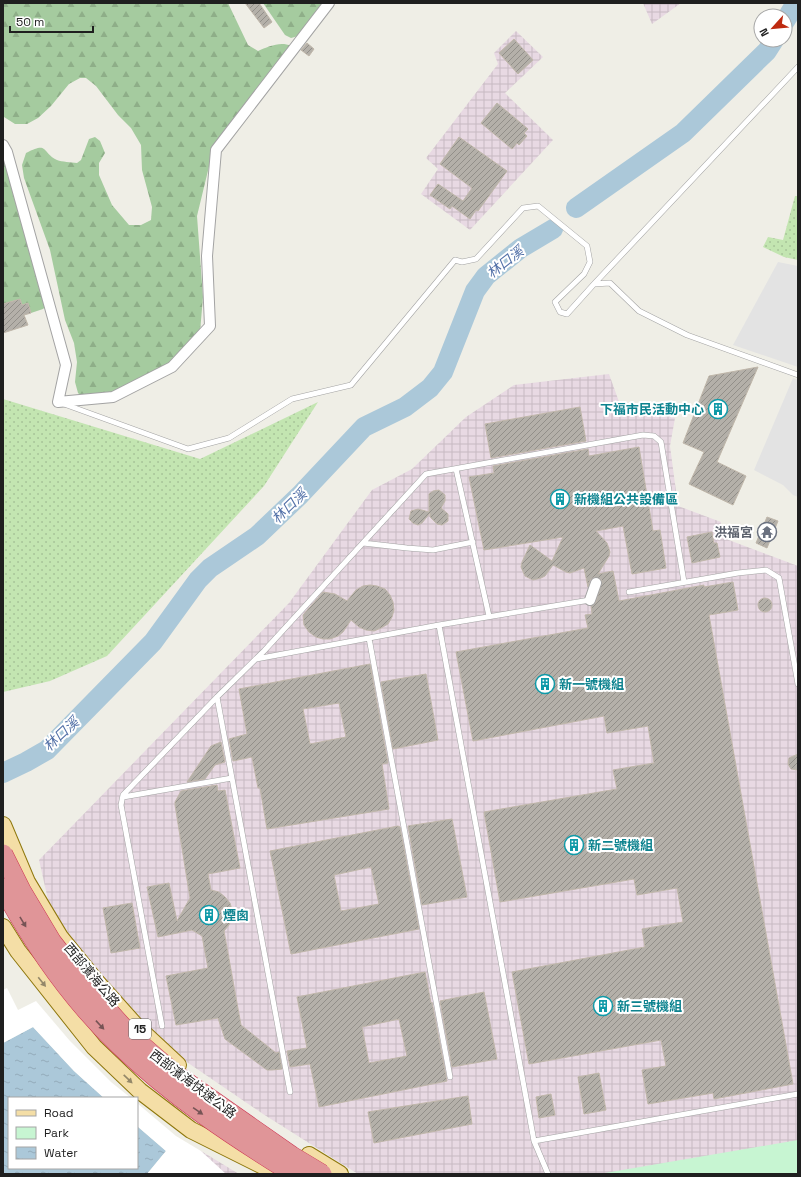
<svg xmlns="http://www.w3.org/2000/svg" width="801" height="1177" font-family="'Space Grotesk','Noto Sans TC',sans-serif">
  <defs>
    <pattern id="industrial-grid" width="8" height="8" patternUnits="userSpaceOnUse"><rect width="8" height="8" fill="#e8d9e3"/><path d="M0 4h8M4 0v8" fill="none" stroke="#c7bac2"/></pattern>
    <pattern id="grass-dots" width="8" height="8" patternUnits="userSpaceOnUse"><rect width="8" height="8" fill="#c3e5b1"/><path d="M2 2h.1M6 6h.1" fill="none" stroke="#a7c498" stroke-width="1.8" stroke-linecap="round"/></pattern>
    <pattern id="forest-firs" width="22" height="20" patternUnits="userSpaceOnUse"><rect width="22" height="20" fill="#a5cb9f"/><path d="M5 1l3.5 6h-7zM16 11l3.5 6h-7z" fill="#8eae88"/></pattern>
    <pattern id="water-ripples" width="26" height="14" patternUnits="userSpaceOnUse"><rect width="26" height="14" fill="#abc8d9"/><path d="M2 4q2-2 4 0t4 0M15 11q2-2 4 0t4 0" fill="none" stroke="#93abba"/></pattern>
    <pattern id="building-hatch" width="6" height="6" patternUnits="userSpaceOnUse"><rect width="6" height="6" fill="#b4b0a9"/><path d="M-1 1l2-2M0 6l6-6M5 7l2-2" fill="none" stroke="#928f89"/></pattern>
  </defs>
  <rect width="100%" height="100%" fill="#efeee6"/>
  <path fill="url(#industrial-grid)" d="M643,3H681L652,24Z
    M516,31L543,57L505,93L553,140L470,230L421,194L438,169L426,158L498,64L494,53Z
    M609,374L622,410L634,406L675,418L670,446L678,506L721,522L718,536L798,566V1174H358L263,1114L175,1054L98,977L49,904L39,860L289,603L372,490L412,469L466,417L514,385Z
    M201,1151L239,1174H179Z"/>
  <path fill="url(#grass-dots)" d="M795,196H798V260L784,257L763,247L768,237L783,240Z
    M3,399L200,459L318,402L264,486L107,656L50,681L3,692Z"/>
  <path fill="url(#forest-firs)" d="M3,3H228L248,45L258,51C268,47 280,41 291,46L240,119L219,138L213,150L197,216L203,297L200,332L180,355L142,381L121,392L82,397L78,393L75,382L77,362L74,343L65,320L50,250L24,178L22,165L26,153C49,141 41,152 57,160C62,162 71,162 77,163L81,160L89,139L95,137L100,141L105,153L99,163V175L112,205L129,225H141L151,220L152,207L142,170L141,145L131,128L118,115L96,86L86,78H80L69,84L51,106L38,118L27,124H15L4,117Z
    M263,3H330L302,35L291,38L285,35Z
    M3,151L46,306L43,309L31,313L28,303L22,305L20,299L3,304Z"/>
  <path fill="#c7f5d2" d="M798,1140V1174H599Z"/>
  <path fill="#e3e3e3" d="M778,262L798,266V367L733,345Z
    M793,378L798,380V497L793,495L783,485L754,470Z"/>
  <path fill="url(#water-ripples)" d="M33,1027L74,1071L104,1098H9V1168H137V1126L166,1151L147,1174H3V1043Z"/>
  <path fill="#fff" d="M7,988L18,1010L36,1001L70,1041L111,1082L131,1098H104L74,1071L33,1027L3,1043V990Z
    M137,1103L176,1136L201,1151L226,1174H147L166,1151L137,1126Z"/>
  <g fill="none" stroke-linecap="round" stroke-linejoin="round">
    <path stroke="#abc8d9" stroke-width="20" d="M785,21L796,3
      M576,208L683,133L767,51L774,40
      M3,773L26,762L47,750L153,642L198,580L210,568L257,536L300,495L364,427L405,407L430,388L443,372L475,291L486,276L521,248L553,229"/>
  </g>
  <path fill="url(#building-hatch)" stroke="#c0b7aa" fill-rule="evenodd" d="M245,3H259L272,22L264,28Z
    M514,39L533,60L518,74L499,53Z
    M307,43L314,49L309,56L301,50Z
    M497,103L528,129L524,133L527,136L519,145L517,143L512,149L481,123Z
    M459,137L507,171L478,211L476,210L470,219L452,206L450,209L430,195L438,184L463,201L472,188L440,164Z
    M20,299L22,305L28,303L31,313L24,315L28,325L3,333V304Z
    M758,367L717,462L746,476L733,505L689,484L704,452L683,443L709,376Z
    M580,407L586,441L491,458L485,424Z
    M639,447L653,531L660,530L666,568L632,574L623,526L596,531L607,543L610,552L609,556L598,574L613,571L619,601L704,585V587L733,582L738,610L709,615L793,1084L714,1099L713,1093L648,1104L642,1070L666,1066L661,1040L529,1064L512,972L645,947L642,929L683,922L677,888L637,895L634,879L500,902L484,812L617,789L613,770L654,763L648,726L607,733L604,716L473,741L456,652L588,628L585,615L592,614L591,606L596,602L602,582L601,579L594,577L590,580L588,587L584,568L570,573L566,572L553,565L545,576L541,578L533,580L525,576L521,567L522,562L530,545L552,561L563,537L484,550L469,477L494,473L493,466L588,449L589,456Z
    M439,490L445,495V501L441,508L448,514V521L442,525L437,524L430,517V513L422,523L418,525L413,523L409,519L411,511L418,509L429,512V494L433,491Z
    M767,517L778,521L767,548L756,543Z
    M712,532L714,543H717L720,557L692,563L687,537Z
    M370,585L377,586L385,589L390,595L393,602L394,610L392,617L388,624L381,628L374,631L366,630L359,627L351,620L343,632L338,636L330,639H323L316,637L309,632L304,625L303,615L323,592L335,594L347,601L356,590L363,586Z
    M758 605a7 7 0 1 1 14 0a7 7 0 1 1-14 0Z
    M370,664L388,763L382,764L389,809L267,829L260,788H258L252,757L233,761L229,739L247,734L239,689ZM339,703L346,737L310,744L303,709Z
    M426,674L438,740L393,749L381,682Z
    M221,742L225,762L215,765L205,779L187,782L211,746Z
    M798,754V770L791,769L788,764L789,758Z
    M217,785L218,791L225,790L240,868L208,874L211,890L219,892L225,897L230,903L232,910V918L229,925L224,931L241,1025L276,1053L279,1052L282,1069L272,1070H267L225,1039L218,1018L176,1025L166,976L208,968L202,936L192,930L158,937L147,887L169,883L177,921L190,898L175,805V802L181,791Z
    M452,819L467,897L422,905L408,826Z
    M398,826L400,827L419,929L291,954L270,851ZM371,867L379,904L341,911L334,875Z
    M132,903L140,948L111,953L103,908Z
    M425,972L431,1003L432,1002L447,1081L319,1107L310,1064L290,1067L287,1051L307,1048L297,997ZM399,1019L407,1056L369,1063L362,1027Z
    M484,992L497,1059L452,1067L440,1001Z
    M599,1073L606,1110L584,1114L578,1077Z
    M551,1094L555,1115L539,1118L536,1097Z
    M468,1096L472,1124L374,1143L368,1112Z"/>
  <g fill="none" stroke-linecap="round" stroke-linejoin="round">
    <g stroke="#a3a3a3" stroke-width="6">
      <path id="lane" d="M594,284L798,67
        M64,404L188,449L229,438L292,399L351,385L455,260L462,262L476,259L523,208L538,206L587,246L590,262L584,274L555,302L560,312L567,314L594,284L610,283L639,311L687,335L798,375
        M456,469L489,616
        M363,543L407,548L433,550L473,542
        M629,592L738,573L766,570L779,578L798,684
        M369,638L450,1077
        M256,659L439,625
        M217,697L290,1092
        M123,797L232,778
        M162,1026L121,805L123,795L217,697L264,651L426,474L643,435L654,436L661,442L684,582
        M534,1141L439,625L590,600
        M548,1174L534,1141L798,1094"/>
    </g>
    <g stroke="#a3a3a3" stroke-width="12">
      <path id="street" d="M3,145L7,152L66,365L58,402L113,397L172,367L210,326L207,256L216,150L329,3
        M590,600L596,583"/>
    </g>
    <g stroke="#8e770c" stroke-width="18">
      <path id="primary" d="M3,825L27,882L60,937L94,979L136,1026L178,1065
        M3,927L18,951L94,1047L140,1091L191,1130L279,1174
        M309,1155L340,1174"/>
    </g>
    <use href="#lane" stroke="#fff" stroke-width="5"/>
    <use href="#street" stroke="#fff" stroke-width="10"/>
    <use href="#primary" stroke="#f4dea6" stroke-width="16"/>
    <g stroke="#cd3452" stroke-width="20" stroke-linecap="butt">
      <path id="highway-bridge" d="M3,854L21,890L52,942L87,987L131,1036L175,1074L292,1156L322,1174
        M3,888C34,945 72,1000 119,1045C172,1096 232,1136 294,1174"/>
    </g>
    <use href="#highway-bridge" stroke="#e09598" stroke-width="19"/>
  </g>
  <defs><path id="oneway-solid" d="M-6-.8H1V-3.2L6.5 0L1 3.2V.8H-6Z"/></defs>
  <g fill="#765455">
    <use href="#oneway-solid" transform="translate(23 922) rotate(59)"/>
    <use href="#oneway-solid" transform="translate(100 1025) rotate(47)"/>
    <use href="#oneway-solid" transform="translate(198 1111) rotate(35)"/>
  </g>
  <g fill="#948869">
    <use href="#oneway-solid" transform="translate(42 982) rotate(51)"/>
    <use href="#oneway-solid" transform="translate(128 1079) rotate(44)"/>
  </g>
  <defs>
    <g id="building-ring" transform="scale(1)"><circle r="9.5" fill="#fff" stroke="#0f9aa8" stroke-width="1.5"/><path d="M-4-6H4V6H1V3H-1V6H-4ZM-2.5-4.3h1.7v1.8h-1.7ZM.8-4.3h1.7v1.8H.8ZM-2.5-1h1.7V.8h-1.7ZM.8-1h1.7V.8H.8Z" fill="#0f9aa8"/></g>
    <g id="temple-ring" transform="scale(1)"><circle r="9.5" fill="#fff" stroke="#6b7280" stroke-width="1.5"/><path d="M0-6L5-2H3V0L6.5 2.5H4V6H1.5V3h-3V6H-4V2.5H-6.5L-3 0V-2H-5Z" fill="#6b7280"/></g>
  </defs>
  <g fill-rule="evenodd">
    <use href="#building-ring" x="718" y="409"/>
    <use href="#building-ring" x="560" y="499"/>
    <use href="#temple-ring" x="767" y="532"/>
    <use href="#building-ring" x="545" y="684"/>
    <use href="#building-ring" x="574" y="845"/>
    <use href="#building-ring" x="209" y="915"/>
    <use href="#building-ring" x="603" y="1006"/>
  </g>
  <g text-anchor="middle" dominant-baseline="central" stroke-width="4" stroke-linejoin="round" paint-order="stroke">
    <rect fill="#fff" stroke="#626262" stroke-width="1" x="129" y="1019" width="22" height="20" rx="3"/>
    <g font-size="12" font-weight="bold" fill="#1f1f1f">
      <text x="140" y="1029">15</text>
    </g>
    <g font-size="13" font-weight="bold" fill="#0d838f" stroke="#fff" text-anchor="start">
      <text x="704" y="409" text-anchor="end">下福市民活動中心</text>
      <text x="574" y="499">新機組公共設備區</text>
      <text x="559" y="684">新一號機組</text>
      <text x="588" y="845">新二號機組</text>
      <text x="223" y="915">煙囪</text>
      <text x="617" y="1006">新三號機組</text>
    </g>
    <g font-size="13" font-weight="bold" fill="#5b616d" stroke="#fff" text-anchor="end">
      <text x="753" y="532">洪福宮</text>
    </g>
    <g font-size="13" fill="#1f1f1f" stroke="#fff">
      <text transform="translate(92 975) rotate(50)">西部濱海公路</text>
      <text transform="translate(193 1084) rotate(37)">西部濱海快速公路</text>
    </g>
    <g font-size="14" font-style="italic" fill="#5371a8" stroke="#fff">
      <text transform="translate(505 262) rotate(-38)">林口溪</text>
      <text transform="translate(289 506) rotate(-44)">林口溪</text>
      <text transform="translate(61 734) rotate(-43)">林口溪</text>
    </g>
  </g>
  <rect width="801" height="1177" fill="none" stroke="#1f1f1f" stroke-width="8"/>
  <rect x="8" y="1097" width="130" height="72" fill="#ffffff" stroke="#a5a5a5"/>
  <rect x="16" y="1110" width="20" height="6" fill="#f4dea6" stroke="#a5a5a5"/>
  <text x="44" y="1117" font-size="12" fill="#1f1f1f">Road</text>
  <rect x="16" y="1127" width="20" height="12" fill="#c7f5d2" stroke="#a5a5a5"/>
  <text x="44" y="1137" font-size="12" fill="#1f1f1f">Park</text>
  <rect x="16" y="1147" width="20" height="12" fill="url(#water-ripples)" stroke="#a5a5a5"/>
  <text x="44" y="1157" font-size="12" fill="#1f1f1f">Water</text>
  <g transform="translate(773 28) rotate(243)"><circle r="19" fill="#ffffff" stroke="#a5a5a5"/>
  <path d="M0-3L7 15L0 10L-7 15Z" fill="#be2a10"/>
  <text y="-6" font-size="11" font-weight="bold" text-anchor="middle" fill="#1f1f1f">N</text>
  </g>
  <path d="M10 26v6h83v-6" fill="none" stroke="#1f1f1f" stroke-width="2"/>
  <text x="16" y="26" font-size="12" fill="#1f1f1f" stroke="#ffffff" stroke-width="3" paint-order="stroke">50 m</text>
</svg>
